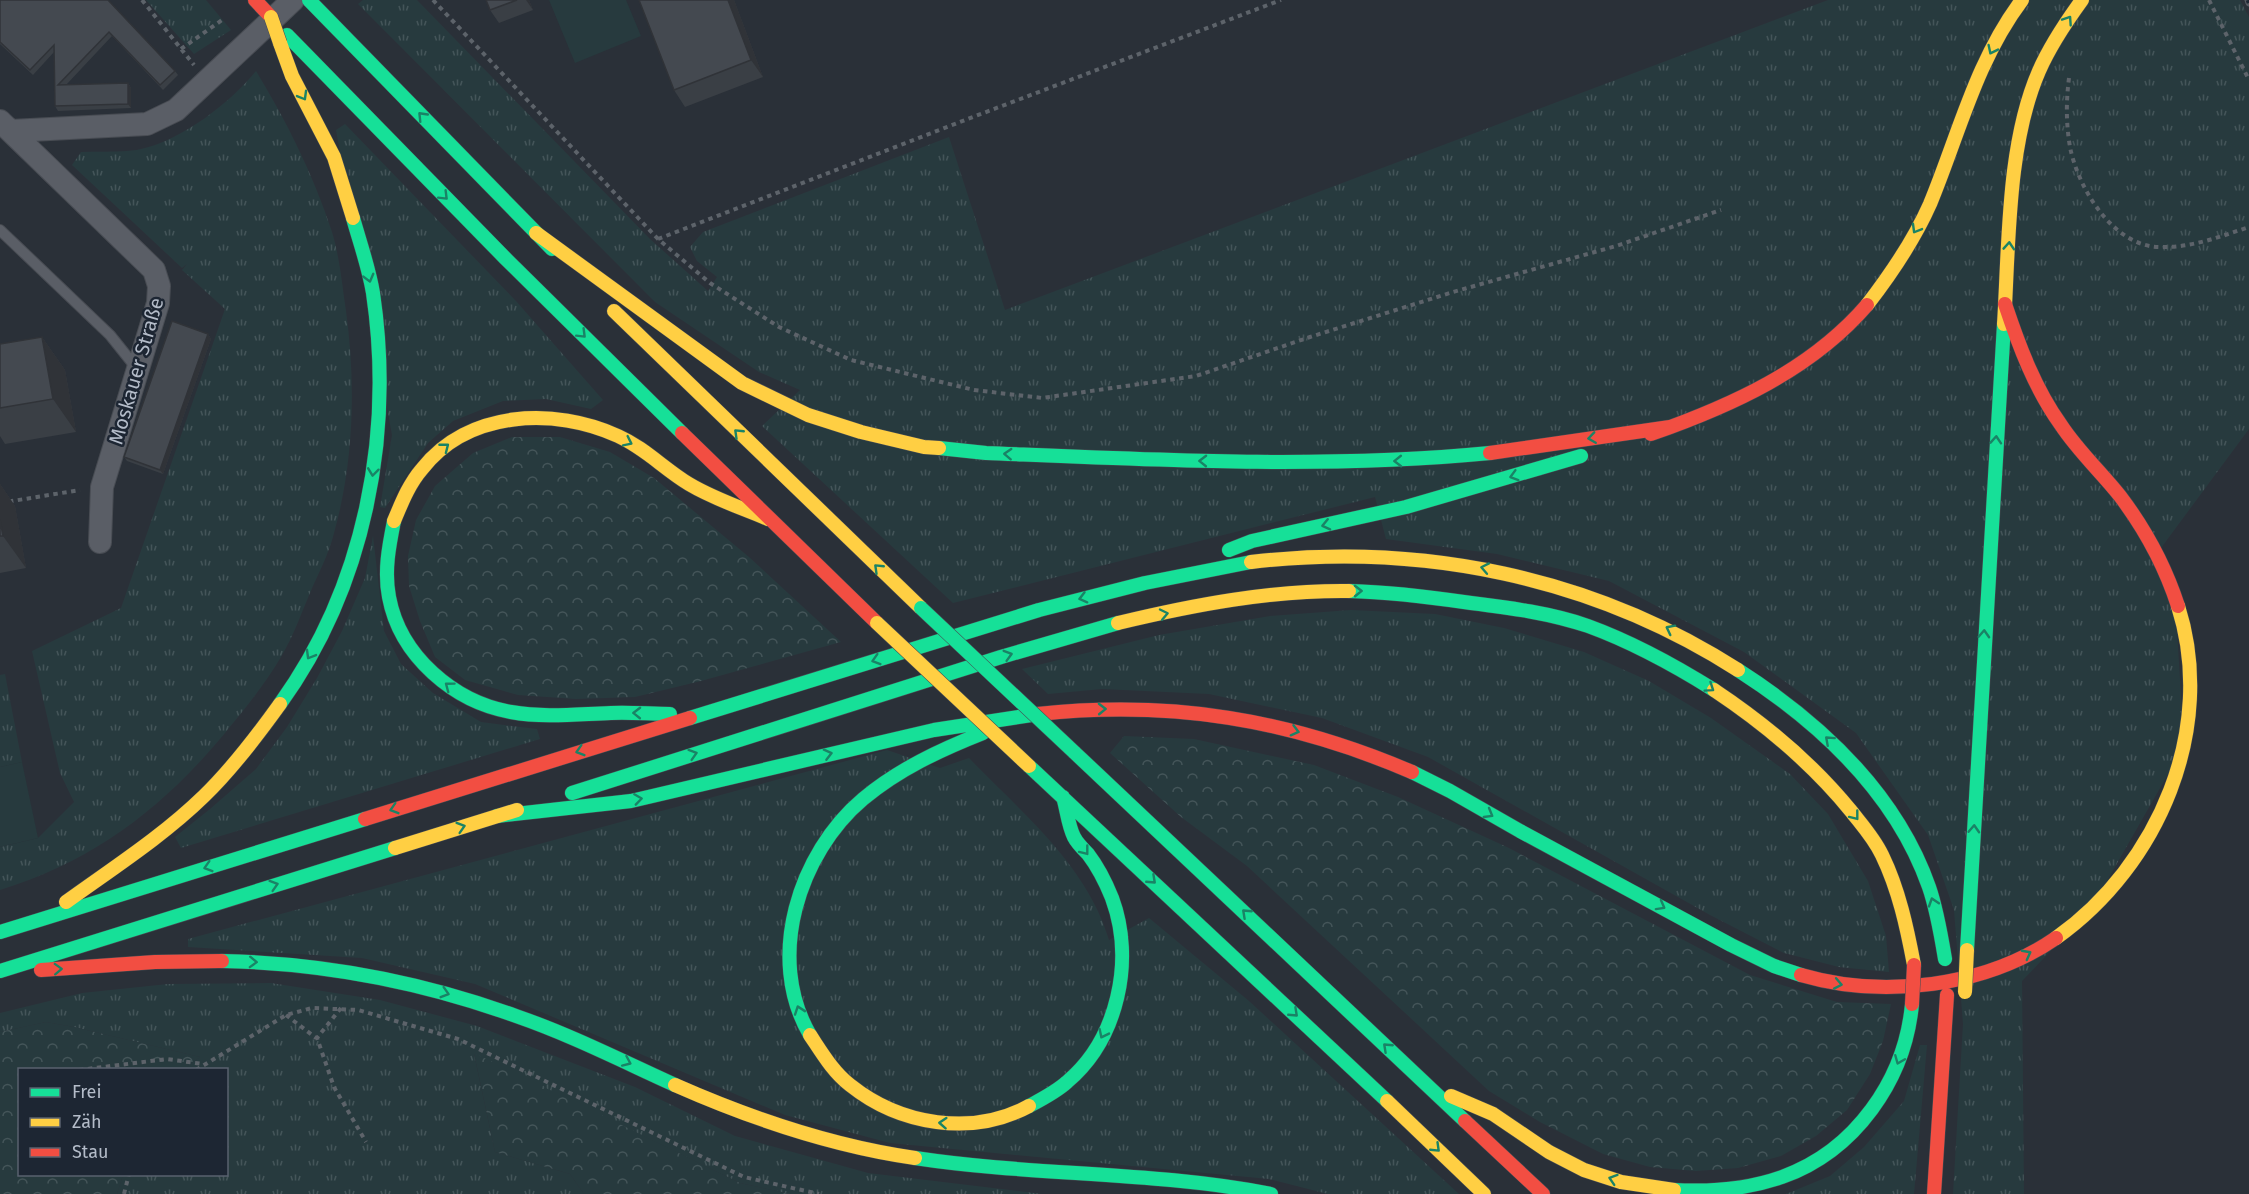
<svg xmlns="http://www.w3.org/2000/svg" width="2249" height="1194" font-family="'Fira Sans',sans-serif">
  <defs>
    <pattern id="grass-tufts" width="24" height="20" patternUnits="userSpaceOnUse" patternTransform="scale(1.5)"><rect width="24" height="20" fill="#273a3e"/><path d="M3 7l-1-3M5 7V3M7 7l1-3M15 17l-1-3M17 17v-4M19 17l1-3" fill="none" stroke="#445559"/></pattern>
    <pattern id="forest-crowns" width="20" height="18" patternUnits="userSpaceOnUse" patternTransform="scale(1.5)"><rect width="20" height="18" fill="#273a3e"/><path d="M2 6a3 3 0 1 1 6 0M12 15a3 3 0 1 1 6 0" fill="none" stroke="#445559"/></pattern>
  </defs>
  <rect width="100%" height="100%" fill="#2a3038"/>
  <path fill="url(#grass-tufts)" d="M146,0H206L231,30L194,54Z
    M363,0H417L650,239L708,291L717,277L697,261L690,247L703,232L949,137L1005,310L1828,0H2240L2249,17V429L2158,552L2175,597L2184,746L2091,909L2022,981L2024,1194H1953L1963,1024L1954,910L1928,835L1856,733L1744,652L1609,581L1497,554L1386,539L1375,497L953,603L762,426L800,390L759,372L655,302L358,4Z
    M256,71C287,122 313,174 332,232C340,258 342,285 346,311C356,384 354,462 334,533C329,554 318,574 310,593C301,614 293,637 281,657C265,684 245,709 225,733C163,808 94,861 0,890V847L38,838L74,802L60,773L32,651L121,608L225,309L182,270L187,264L182,268L72,165L81,152C100,151 123,153 141,149C182,140 230,103 256,71Z
    M345,124L516,301L603,400L591,409L546,399L503,401L453,421L428,443L385,508L380,507L392,435L336,130Z
    M373,536L384,631L401,664L433,693L481,722L537,729L540,739L181,848L175,837L210,809L256,769L287,727L317,678L342,631L365,578Z
    M1351,610L1435,614L1504,628L1584,652L1649,681L1711,718L1790,774L1828,814L1868,881L1886,936L1889,972L1839,967L1784,953L1710,915L1428,757L1322,718L1209,694L1102,689L1048,694L1022,669L1159,635L1270,616Z
    M5,674L22,762L0,767V675Z
    M887,750L940,768L969,758C1022,813 1087,865 1109,940L1149,918L1249,1001L1459,1194H1328L1269,1179L890,1143L785,1115L475,984L362,958L188,947V939Z
    M271,983L380,1000L477,1026L635,1087L735,1136L868,1173L1042,1194H790L740,1183L474,1054L495,1152L570,1174L584,1194H117L123,1175L226,1174V1070L184,1069L200,1057L74,1027L46,1022L0,1032V1013L82,993L168,984Z
    M1920,1045H1927L1914,1194H1786L1830,1176L1864,1147L1904,1101Z"/>
  <path fill="url(#forest-crowns)" d="M512,437H560L610,452L654,478L749,557L841,642L701,681L635,697L576,699L518,695L465,680L435,657L420,621L409,586L408,556L416,520L435,486L473,453Z
    M1124,736L1194,739L1314,765L1398,797L1509,848L1750,975L1837,1002L1891,1004L1883,1041L1870,1074L1847,1110L1816,1136L1781,1156L1738,1168L1696,1171L1650,1167L1603,1154L1540,1122L1489,1091L1247,866L1181,817L1110,753Z
    M46,1022L74,1027L200,1057L184,1069L20,1070V1174L123,1175L117,1194H0V1032Z
    M474,1053L740,1183L790,1194H584L570,1174L495,1152Z"/>
  <path fill="#273a3e" d="M549,0H626L641,36L575,63Z
    M22,762L38,838L0,847V767Z"/>
  <g fill="none" stroke-linecap="round" stroke-linejoin="round">
    <g stroke="#484c53" stroke-width="12">
      <path id="lane" d="M0,230L110,335L138,370"/>
    </g>
    <g stroke="#484c53" stroke-width="24">
      <path id="street" d="M0,121L154,270L159,286L158,303L102,487L100,542
        M11,131L147,124L176,110L293,0"/>
    </g>
    <g stroke="#474c53" stroke-width="15">
      <path id="fast" d="M309,0L552,249
        M287,35L505,258L682,433
        M939,448L986,453C1154,460 1322,469 1490,453
        M394,521C389,546 384,571 389,597C400,656 454,702 511,712C544,718 578,714 611,713C631,712 650,714 670,714
        M1229,550L1252,541L1406,507L1581,456
        M1349,591C1390,592 1430,597 1471,603C1511,608 1550,613 1588,626C1632,642 1674,665 1714,690
        M1738,670C1819,722 1896,793 1929,887C1937,910 1941,935 1945,959
        M280,704C365,586 394,435 373,293C369,268 360,243 353,218
        M690,718L1039,610L1145,583L1251,562
        M1074,752L1465,1121
        M1029,766L1387,1101
        M1412,772L1450,791L1520,831L1731,945L1774,966L1801,975
        M572,793L1001,657L1118,623
        M497,816L631,801L934,730L1038,714
        M0,932L365,819
        M1967,950L2004,324
        M222,961C322,963 422,982 516,1016C571,1035 622,1061 675,1085
        M0,971L395,848
        M810,1035C765,958 799,853 863,799C899,769 940,750 983,733
        M1029,1106C1042,1099 1056,1092 1067,1082C1118,1039 1135,960 1112,898C1106,883 1098,867 1088,854C1083,849 1077,843 1074,837C1068,825 1067,810 1063,797
        M915,1158C1033,1176 1154,1171 1271,1194
        M1674,1190C1710,1192 1748,1189 1782,1177C1855,1151 1905,1080 1912,1004"/>
    </g>
    <g stroke="#474c53" stroke-width="15">
      <path id="slow" d="M280,43L292,76L334,157L353,218
        M536,233L742,383L808,415L861,432L924,447L939,448
        M1867,305C1891,274 1914,240 1930,204C1959,134 1976,61 2022,0
        M614,311L921,608
        M2004,324C2009,245 2007,144 2039,71C2050,46 2066,22 2082,0
        M394,521C402,502 409,484 422,469C468,410 555,407 618,436C645,448 664,469 689,484C714,499 742,508 768,519
        M1251,562C1422,542 1593,577 1738,670
        M1118,623C1193,605 1271,590 1349,591
        M1714,690C1765,724 1812,763 1851,811C1862,825 1874,838 1882,855C1899,890 1907,928 1914,965
        M395,848L517,810
        M66,902C113,868 163,836 204,796C233,768 257,736 280,704
        M2056,938C2159,865 2217,728 2178,606
        M810,1035C822,1053 833,1072 850,1085C900,1125 972,1137 1029,1106
        M675,1085C752,1119 831,1146 915,1158
        M1451,1096L1493,1114L1549,1152L1584,1170L1621,1182L1674,1190
        M1387,1101L1484,1194"/>
    </g>
    <g stroke="#474c53" stroke-width="15">
      <path id="jam" d="M255,0L271,17
        M2005,304C2019,346 2035,389 2061,425C2078,451 2101,472 2120,496C2145,529 2165,566 2178,606
        M682,433L877,623
        M1651,434C1731,406 1811,370 1867,305
        M1490,453L1670,427
        M1038,714C1172,700 1288,719 1412,772
        M365,819L690,718
        M41,970L155,962L222,961
        M1801,975C1883,999 1985,987 2056,938
        M1465,1121L1543,1194
        M1934,1194L1947,995"/>
    </g>
    <path stroke="#5d636a" stroke-width="4" stroke-dasharray="4.5 4.5" stroke-linecap="butt" d="M142,0L194,65
      M433,0L658,239L710,283L779,327L851,360L974,390L1042,398L1196,376L1310,337L1453,292L1616,246L1721,210
      M2209,0L2249,80
      M181,49L222,20
      M2069,78C2066,101 2066,124 2070,147C2078,188 2113,246 2159,247C2191,248 2219,237 2249,227
      M658,239L965,120L1281,0
      M0,503L80,490
      M341,1008L317,1038L334,1087L366,1142
      M286,1015L316,1038
      M79,1070L167,1059L203,1064
      M196,1070L286,1015L312,1008L358,1010L458,1039L744,1177L819,1194
      M124,1194L129,1174"/>
    <use href="#lane" stroke="#5a5e66" stroke-width="10"/>
    <use href="#street" stroke="#5a5e66" stroke-width="22"/>
    <use href="#fast" stroke="#16e098" stroke-width="14"/>
    <use href="#slow" stroke="#ffcf43" stroke-width="14"/>
    <use href="#jam" stroke="#f24e42" stroke-width="14"/>
    <g stroke="#595d64" stroke-width="7">
      <path id="rail" d="M2248,0L2249,3"/>
    </g>
    <use href="#rail" stroke="#1d2633" stroke-width="4.5" stroke-dasharray="14" stroke-linecap="butt"/>
    <g stroke="#474c53" stroke-width="15" stroke-linecap="butt">
      <path id="fast-bridge" d="M921,608L1074,752"/>
    </g>
    <g stroke="#474c53" stroke-width="15" stroke-linecap="butt">
      <path id="slow-bridge" d="M271,17L280,43
        M877,623L1029,766
        M1965,992L1967,950"/>
    </g>
    <g stroke="#474c53" stroke-width="15" stroke-linecap="butt">
      <path id="jam-bridge" d="M1912,1004L1914,965"/>
    </g>
    <use href="#fast-bridge" stroke="#16e098" stroke-width="14"/>
    <use href="#slow-bridge" stroke="#ffcf43" stroke-width="14"/>
    <use href="#jam-bridge" stroke="#f24e42" stroke-width="14"/>
  </g>
  <path fill="#3a3f45" d="M0,0H108L175,71L178,75L163,90L112,36L66,85L128,83L131,88V108L58,111L55,106L54,52L33,75L0,44Z
    M486,0H529L533,10L499,23L490,10Z
    M639,0H734L763,77L685,107L674,90Z
    M208,334L211,339L163,474L127,461L124,457Z
    M42,337L65,370L76,432L5,444L0,436V344Z
    M0,484L15,506L26,568L0,573Z"/>
  <path fill="#303338" d="M526,0H529L533,10Z
    M728,0H734L763,77L751,60Z
    M128,83L131,88V108L128,104Z
    M208,334L211,339L163,474L160,470Z
    M42,337L65,370L76,432L53,399Z
    M0,484L15,506L26,568L3,536L0,520Z"/>
  <path fill="#444950" stroke="#303338" stroke-width="1.5" d="M0,0H108L175,71L160,85L109,32L58,85L128,83V104L55,106L54,45L30,70L0,42Z
    M486,0H517L490,10Z
    M639,0H728L751,60L674,90Z
    M172,321L208,334L160,470L124,457Z
    M42,337L53,399L0,408V344Z
    M0,520L3,536H0Z"/>
  <defs><path id="oneway-chevron" d="M-2-3.5L2.5 0L-2 3.5" fill="none" stroke-width="1.6" stroke-linecap="round" stroke-linejoin="round" transform="scale(1.5)"/></defs>
  <g stroke="#1a8366">
    <use href="#oneway-chevron" transform="translate(2068 20) rotate(-56)"/>
    <use href="#oneway-chevron" transform="translate(1992 50) rotate(116)"/>
    <use href="#oneway-chevron" transform="translate(303 96) rotate(60)"/>
    <use href="#oneway-chevron" transform="translate(422 116) rotate(-134)"/>
    <use href="#oneway-chevron" transform="translate(444 196) rotate(45)"/>
    <use href="#oneway-chevron" transform="translate(1916 229) rotate(120)"/>
    <use href="#oneway-chevron" transform="translate(2009 246) rotate(-86)"/>
    <use href="#oneway-chevron" transform="translate(369 278) rotate(75)"/>
    <use href="#oneway-chevron" transform="translate(582 334) rotate(45)"/>
    <use href="#oneway-chevron" transform="translate(738 433) rotate(-136)"/>
    <use href="#oneway-chevron" transform="translate(1592 438) rotate(172)"/>
    <use href="#oneway-chevron" transform="translate(1996 440) rotate(-86)"/>
    <use href="#oneway-chevron" transform="translate(628 442) rotate(26)"/>
    <use href="#oneway-chevron" transform="translate(445 447) rotate(-38)"/>
    <use href="#oneway-chevron" transform="translate(1008 454) rotate(-177)"/>
    <use href="#oneway-chevron" transform="translate(1203 461) rotate(-179)"/>
    <use href="#oneway-chevron" transform="translate(1398 461) rotate(179)"/>
    <use href="#oneway-chevron" transform="translate(373 472) rotate(97)"/>
    <use href="#oneway-chevron" transform="translate(1514 476) rotate(164)"/>
    <use href="#oneway-chevron" transform="translate(1326 525) rotate(167)"/>
    <use href="#oneway-chevron" transform="translate(878 568) rotate(-136)"/>
    <use href="#oneway-chevron" transform="translate(1485 568) rotate(-169)"/>
    <use href="#oneway-chevron" transform="translate(1358 591) rotate(-1)"/>
    <use href="#oneway-chevron" transform="translate(1083 598) rotate(165)"/>
    <use href="#oneway-chevron" transform="translate(1164 614) rotate(-12)"/>
    <use href="#oneway-chevron" transform="translate(1670 629) rotate(-153)"/>
    <use href="#oneway-chevron" transform="translate(1984 634) rotate(-87)"/>
    <use href="#oneway-chevron" transform="translate(310 655) rotate(120)"/>
    <use href="#oneway-chevron" transform="translate(1008 655) rotate(-16)"/>
    <use href="#oneway-chevron" transform="translate(876 660) rotate(163)"/>
    <use href="#oneway-chevron" transform="translate(449 686) rotate(-143)"/>
    <use href="#oneway-chevron" transform="translate(1710 688) rotate(34)"/>
    <use href="#oneway-chevron" transform="translate(1102 709) rotate(-1)"/>
    <use href="#oneway-chevron" transform="translate(637 713) rotate(-179)"/>
    <use href="#oneway-chevron" transform="translate(1295 731) rotate(15)"/>
    <use href="#oneway-chevron" transform="translate(1829 740) rotate(-138)"/>
    <use href="#oneway-chevron" transform="translate(580 751) rotate(163)"/>
    <use href="#oneway-chevron" transform="translate(693 754) rotate(-17)"/>
    <use href="#oneway-chevron" transform="translate(828 754) rotate(-14)"/>
    <use href="#oneway-chevron" transform="translate(638 799) rotate(-8)"/>
    <use href="#oneway-chevron" transform="translate(394 809) rotate(163)"/>
    <use href="#oneway-chevron" transform="translate(1489 814) rotate(30)"/>
    <use href="#oneway-chevron" transform="translate(1855 816) rotate(52)"/>
    <use href="#oneway-chevron" transform="translate(461 827) rotate(-17)"/>
    <use href="#oneway-chevron" transform="translate(1974 829) rotate(-87)"/>
    <use href="#oneway-chevron" transform="translate(1085 851) rotate(52)"/>
    <use href="#oneway-chevron" transform="translate(208 867) rotate(163)"/>
    <use href="#oneway-chevron" transform="translate(1152 880) rotate(43)"/>
    <use href="#oneway-chevron" transform="translate(274 885) rotate(-17)"/>
    <use href="#oneway-chevron" transform="translate(1933 902) rotate(-108)"/>
    <use href="#oneway-chevron" transform="translate(1661 906) rotate(29)"/>
    <use href="#oneway-chevron" transform="translate(1246 913) rotate(-137)"/>
    <use href="#oneway-chevron" transform="translate(2027 954) rotate(-28)"/>
    <use href="#oneway-chevron" transform="translate(253 962) rotate(2)"/>
    <use href="#oneway-chevron" transform="translate(58 969) rotate(-2)"/>
    <use href="#oneway-chevron" transform="translate(1838 984) rotate(11)"/>
    <use href="#oneway-chevron" transform="translate(445 993) rotate(17)"/>
    <use href="#oneway-chevron" transform="translate(799 1010) rotate(-109)"/>
    <use href="#oneway-chevron" transform="translate(1294 1013) rotate(43)"/>
    <use href="#oneway-chevron" transform="translate(1103 1034) rotate(116)"/>
    <use href="#oneway-chevron" transform="translate(1387 1047) rotate(-137)"/>
    <use href="#oneway-chevron" transform="translate(1899 1060) rotate(112)"/>
    <use href="#oneway-chevron" transform="translate(627 1062) rotate(24)"/>
    <use href="#oneway-chevron" transform="translate(943 1123) rotate(-176)"/>
    <use href="#oneway-chevron" transform="translate(1436 1148) rotate(44)"/>
    <use href="#oneway-chevron" transform="translate(1613 1179) rotate(-162)"/>
  </g>
  <g text-anchor="middle" dominant-baseline="central" stroke-width="5" stroke-linejoin="round" paint-order="stroke">
    <g font-size="20" fill="#b4bcc9" stroke="#1d2633">
      <text transform="translate(136 371) rotate(-74)">Moskauer Straße</text>
    </g>
  </g>
  <rect x="18" y="1068" width="210" height="108" fill="#1d2633" stroke="#59626f" stroke-width="1.5"/>
  <rect x="30" y="1088" width="30" height="9" fill="#16e098" stroke="#59626f" stroke-width="1.5"/>
  <text x="72" y="1098" font-size="18" fill="#b4bcc9">Frei</text>
  <rect x="30" y="1118" width="30" height="9" fill="#ffcf43" stroke="#59626f" stroke-width="1.5"/>
  <text x="72" y="1128" font-size="18" fill="#b4bcc9">Zäh</text>
  <rect x="30" y="1148" width="30" height="9" fill="#f24e42" stroke="#59626f" stroke-width="1.5"/>
  <text x="72" y="1158" font-size="18" fill="#b4bcc9">Stau</text>
</svg>
